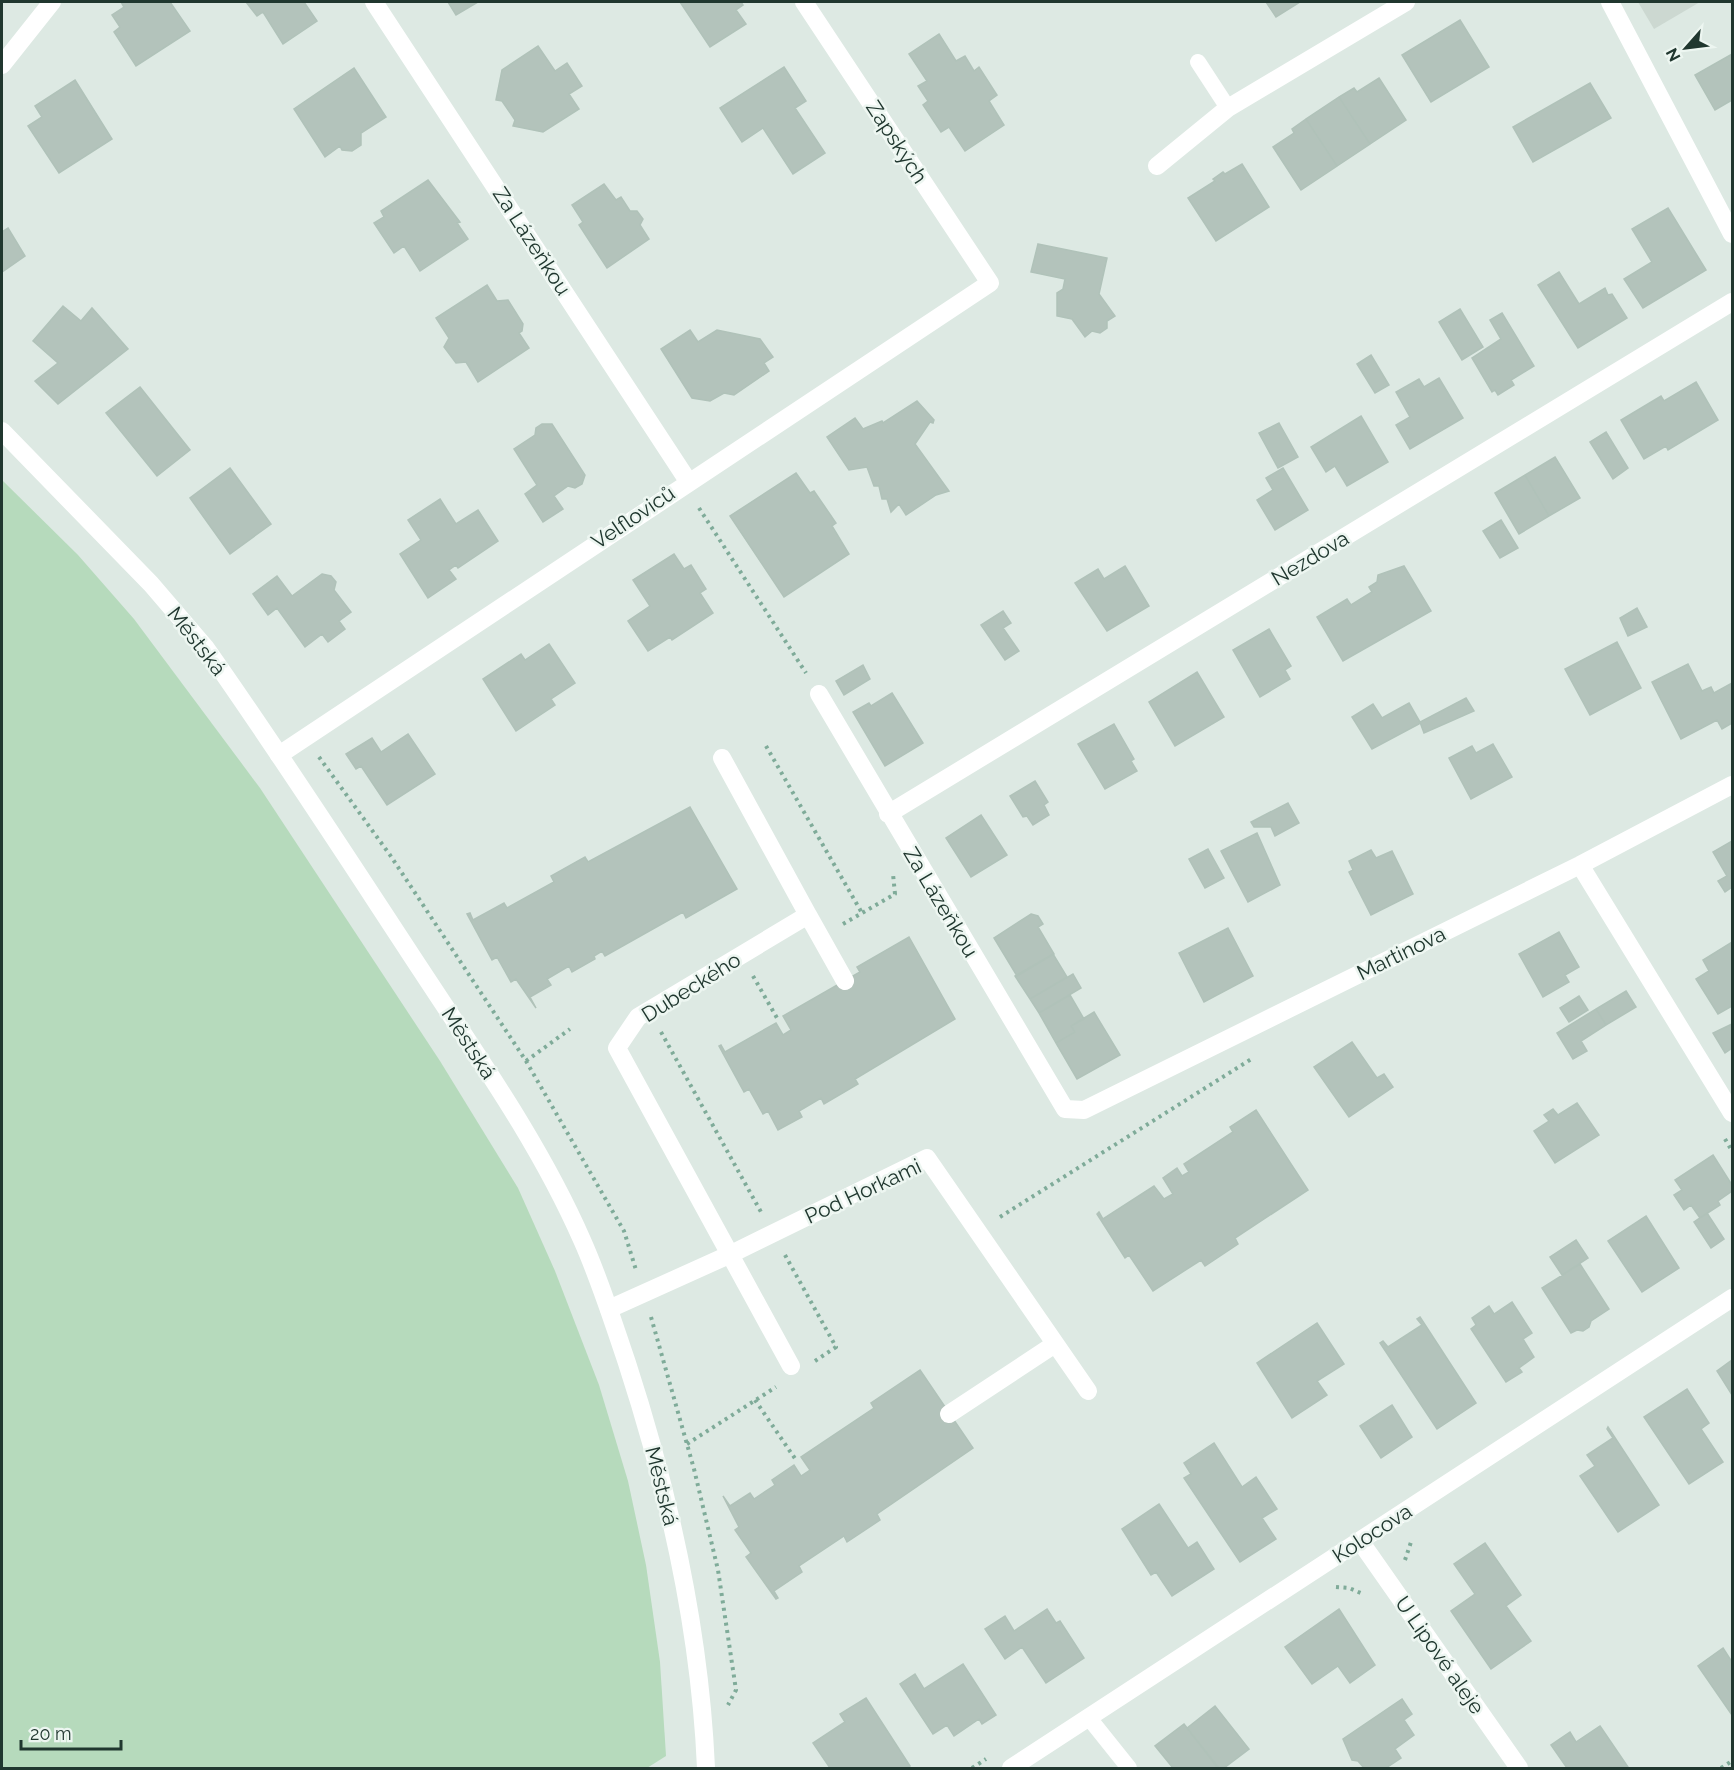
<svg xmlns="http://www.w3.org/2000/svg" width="1734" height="1770" font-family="Raleway,sans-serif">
  <rect width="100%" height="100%" fill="#dde9e3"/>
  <path fill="#ccd8d1" d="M1638,2H1700L1654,29Z"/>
  <path fill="#b6dabc" d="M2,480L78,555L134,619L260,788L440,1061L518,1188L555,1271L599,1385L628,1481L646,1565L660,1662L666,1756L647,1768H2Z"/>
  <path fill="#b3c3bb" stroke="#b0c2b9" stroke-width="1.5" d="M121,2H170L190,31L136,66L114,32L120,27L112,15L124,7Z
    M246,2H304L317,21L283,44L263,12L257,16Z
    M448,2H478L456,15Z
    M680,2H741L743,5L736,10L746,24L710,47Z
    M1266,2H1300L1276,17Z
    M1460,20L1489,67L1431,102L1402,55Z
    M939,34L956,61L965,56L974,71L979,67L997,95L989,101L1004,125L965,151L949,127L941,132L923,105L928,101L918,86L927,81L909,54Z
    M538,46L555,71L567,63L582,86L569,94L579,109L543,132L513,126L515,120L502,101L496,100L502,70Z
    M1732,54V100L1715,110L1695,75Z
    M784,67L806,101L795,108L825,153L793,174L763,128L742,142L720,108Z
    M354,68L386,117L361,133V145L352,151L342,150L340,146L325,157L294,109Z
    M1379,78L1406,120L1370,144L1339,97L1354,88L1357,92Z
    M75,80L112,139L59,173L28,126L42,117L35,106Z
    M1590,83L1611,118L1533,162L1513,127Z
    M1339,97L1370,144L1337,166L1306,119Z
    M1306,119L1337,166L1301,190L1273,147L1294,133L1292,129Z
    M1242,164L1269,207L1216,241L1188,198L1215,181L1213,179L1223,172L1225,174Z
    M428,180L460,222L457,223L468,239L420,271L404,246L394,253L374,223L384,217L381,211Z
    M604,184L616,200L621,197L630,211H637L643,219L640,225L649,239L607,268L579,225L583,222L572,205Z
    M1668,208L1706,270L1643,308L1624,279L1652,262L1632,229Z
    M8,228L25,256L2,272V232Z
    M1038,244L1107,258L1099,294L1115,316L1107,321V328L1100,333L1092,331L1085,337L1072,319L1057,316V293L1063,289L1065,279L1031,272Z
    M1559,272L1579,304L1605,288L1608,295L1612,294L1627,318L1578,348L1538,285Z
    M487,285L497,301L508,300L523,324L522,331L519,333L529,348L478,382L466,362L456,363L444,347L449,338L436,318Z
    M63,306L81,321L92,308L128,349L58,404L35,381L58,363L33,341Z
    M1460,309L1483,347L1462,360L1439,322Z
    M1502,313L1534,366L1511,380L1514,385L1498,395L1495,390L1492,392L1472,358L1501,339L1490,320Z
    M690,330L698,342L717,330L760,339L773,357L764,363L769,371L734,395L724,393L710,401L692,398L661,349Z
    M1371,355L1389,385L1375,393L1357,364Z
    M1439,378L1463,418L1410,449L1396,425L1410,417L1396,392L1419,379L1424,387Z
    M1696,382L1718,420L1668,450L1666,446L1644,459L1621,420L1661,396L1664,401Z
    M140,387L190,450L157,476L106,413Z
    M917,401L934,420L933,423L930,422L915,444L949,491L936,495L906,515L899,504L891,512L887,499H882L879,486H874L867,467L849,470L827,437L855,418L863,429L882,421L883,423Z
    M1361,416L1388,462L1347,486L1335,466L1326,472L1311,447Z
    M1279,423L1298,457L1278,468L1259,433Z
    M542,424H552L585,475L582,484L575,488L568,486L554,496L563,509L543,522L525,494L537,485L514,449L535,435L536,428Z
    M1606,432L1628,468L1613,479L1590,442Z
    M1555,457L1580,498L1549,516L1525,475Z
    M230,468L271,524L230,554L190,498Z
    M1283,468L1308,510L1275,530L1257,500L1273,490L1266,478Z
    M796,473L810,493L814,491L836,523L832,526L849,554L784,597L730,516Z
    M1525,475L1549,516L1519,534L1495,493Z
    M440,499L456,524L478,510L498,541L458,568L456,565L449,570L456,579L428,598L400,554L421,540L408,520Z
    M1501,520L1518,548L1500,558L1483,531Z
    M674,554L684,569L691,565L706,589L700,593L713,613L672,640L670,637L648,651L628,621L650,606L633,580Z
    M1125,566L1149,606L1107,631L1075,583L1098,569L1104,579Z
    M1404,566L1431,611L1343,661L1317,617L1347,599L1351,605L1372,592L1369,587L1377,582L1378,575Z
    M322,574L331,576L336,582L334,590L351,612L339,621L345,629L328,642L322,634L305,647L277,608L268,615L253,594L277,576L292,596Z
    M1637,608L1647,627L1628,636L1620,618Z
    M1003,611L1011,623L1003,628L1019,651L1005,660L981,625Z
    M1269,629L1291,666L1285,670L1290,679L1260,697L1233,650Z
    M1617,642L1641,688L1590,715L1565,669Z
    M549,644L575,683L551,699L555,705L516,731L483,679L521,654L525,660Z
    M1688,664L1702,691L1711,687L1714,693L1732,683V723L1722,729L1717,720L1681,739L1652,682Z
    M863,665L870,679L844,695L836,681Z
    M1197,672L1224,717L1175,746L1149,702Z
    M892,693L923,743L885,766L853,712L869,703L871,706Z
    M1466,698L1474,711L1424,733L1420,722Z
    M1409,703L1420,722L1419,724L1372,749L1352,717L1373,704L1382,718Z
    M1114,724L1134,759L1131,761L1137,771L1105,789L1078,744Z
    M408,734L435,774L387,805L361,766L356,769L346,754L372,738L381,752Z
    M1493,744L1512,777L1471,799L1449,758L1472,746L1476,753Z
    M1035,781L1048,802L1044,805L1049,815L1033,825L1027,816L1023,817L1010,796Z
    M1288,803L1299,823L1275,836L1271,827H1254L1251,822Z
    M690,807L737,889L686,918L683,912L605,956L602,951L594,956L595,959L572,972L569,966L547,979L551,985L530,997L536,1008L516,979L511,982L497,957L492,960L467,914L470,913L473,920L504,903L507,908L554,882L551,876L585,857L588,862Z
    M981,815L1007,855L971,877L946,838Z
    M1257,833L1280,885L1248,902L1221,851Z
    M1732,841V887L1725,892L1718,881L1727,876L1713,852Z
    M1208,849L1224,878L1205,888L1189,859Z
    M1371,850L1376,858L1392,851L1413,894L1371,915L1349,872L1353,870L1349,861Z
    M1031,914L1038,916L1043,924L1038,927L1054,954L1017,976L994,938Z
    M1228,928L1253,976L1204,1002L1179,953Z
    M1559,932L1579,967L1565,975L1569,982L1543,997L1519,954Z
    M909,937L955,1019L855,1079L858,1084L824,1104L821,1098L799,1111L802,1117L778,1130L768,1111L763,1114L749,1089L744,1092L719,1046L721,1045L725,1052L776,1023L783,1035L791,1030L783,1016L860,972L857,967Z
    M1732,942V1006L1718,1014L1696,979L1709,971L1703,960Z
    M1053,954L1067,977L1030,999L1015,976Z
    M1073,974L1081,988L1039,1013L1030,999Z
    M1626,991L1636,1007L1606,1025L1596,1009Z
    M1070,995L1084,1019L1071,1026L1075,1032L1056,1043L1039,1013Z
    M1579,996L1588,1010L1569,1022L1560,1008Z
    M1596,1009L1606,1025L1581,1041L1587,1051L1573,1059L1557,1033Z
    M1094,1012L1120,1055L1077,1079L1056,1043L1075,1032L1071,1026Z
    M1732,1024V1048L1725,1053L1713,1033Z
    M1352,1042L1377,1078L1384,1074L1393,1087L1349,1117L1314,1067Z
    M1577,1103L1599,1135L1555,1163L1534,1131L1549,1121L1544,1115L1553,1109L1558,1115Z
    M1256,1110L1308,1190L1235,1238L1238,1244L1205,1266L1201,1260L1153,1291L1129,1255L1125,1258L1097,1214L1099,1212L1103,1219L1154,1186L1164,1199L1173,1194L1163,1178L1177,1168L1182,1176L1189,1172L1184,1164L1233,1132L1230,1127Z
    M1713,1155L1732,1185V1191L1718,1201L1720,1205L1700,1218L1691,1205L1684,1210L1674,1195L1682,1190L1675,1180Z
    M1707,1213L1724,1239L1711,1248L1694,1222Z
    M1646,1216L1679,1268L1642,1292L1608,1241Z
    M1576,1240L1588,1258L1562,1275L1550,1257Z
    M1580,1264L1609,1309L1591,1321L1589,1327L1583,1331L1577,1330L1571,1333L1542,1288Z
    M1512,1302L1532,1333L1523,1339L1534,1357L1519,1368L1522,1372L1506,1382L1471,1329L1476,1325L1472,1318L1489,1306L1494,1314Z
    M1420,1317L1476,1403L1437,1429L1380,1343L1383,1341L1388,1347L1422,1325L1417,1319Z
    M1317,1323L1344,1364L1317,1381L1327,1395L1292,1418L1257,1363Z
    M1732,1360V1395L1717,1371Z
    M920,1370L973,1448L877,1514L880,1520L847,1542L844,1536L799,1566L802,1572L774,1591L778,1598L776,1599L746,1557L751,1553L735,1530L739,1527L723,1496L730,1506L750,1493L754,1499L775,1485L772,1480L794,1465L801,1476L810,1470L801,1457L874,1408L871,1403Z
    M1687,1389L1709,1423L1701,1429L1723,1462L1689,1484L1644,1417Z
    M1392,1405L1412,1437L1381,1458L1360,1426Z
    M1608,1427L1659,1505L1618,1532L1580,1476L1595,1466L1587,1455L1613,1438L1607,1429Z
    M1214,1443L1242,1487L1256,1477L1277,1509L1262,1518L1276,1539L1240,1562L1184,1478L1191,1474L1184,1463Z
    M1159,1504L1188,1548L1197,1542L1214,1569L1172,1596L1156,1572L1151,1575L1122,1529Z
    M1485,1543L1521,1595L1506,1606L1531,1641L1491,1669L1451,1611L1475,1594L1454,1564Z
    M1047,1609L1056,1623L1060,1621L1084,1658L1046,1683L1022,1647L1005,1659L985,1629L1005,1616L1014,1631Z
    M1339,1609L1375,1665L1350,1683L1338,1666L1312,1684L1285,1647Z
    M1723,1648L1732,1662V1715L1698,1666Z
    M963,1664L996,1715L982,1724L979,1719L954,1736L947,1725L933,1734L900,1684L915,1674L924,1689Z
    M866,1698L910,1766L906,1768H830L813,1743L845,1722L840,1714Z
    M1402,1699L1412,1714L1404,1720L1414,1735L1395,1749L1401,1758L1386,1768H1364L1358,1761L1352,1760L1343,1739Z
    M1215,1706L1249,1749L1224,1768H1219L1187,1728Z
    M1184,1724L1217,1767L1216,1768H1173L1155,1746Z
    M1600,1726L1628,1767L1567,1768L1551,1745L1570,1732L1576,1742Z"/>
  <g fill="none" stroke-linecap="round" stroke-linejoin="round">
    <path stroke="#7fab99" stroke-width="4" stroke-dasharray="3 4.5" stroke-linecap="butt" d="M699,508L806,673
      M766,746L862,913
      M319,757L390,855L526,1061L624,1231L636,1270
      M843,924L895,894L893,874
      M753,976L777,1018
      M661,1032L761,1212
      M526,1061L570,1029
      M1725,1139L1732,1151
      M1000,1217L1253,1058
      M785,1255L836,1347L815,1361
      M651,1317L694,1469L718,1570L736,1690L728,1705
      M755,1400L796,1460
      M687,1444L776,1387
      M1405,1560L1412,1539
      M1336,1587L1349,1588L1363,1594
      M972,1768L986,1759
      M1721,1768L1732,1761"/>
    <path stroke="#fff" stroke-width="16" d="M1198,62L1228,108
      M1089,1718L1129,1768"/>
    <path stroke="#fff" stroke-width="18" d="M374,2L688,481
      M1610,2L1732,234
      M2,65L52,2
      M1157,166L1228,108L1406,2
      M819,694L1065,1109L1084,1110L1580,865L1732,785
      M279,755L990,283L804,2
      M722,758L808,915L638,1017L617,1048L791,1366
      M888,814L1732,302
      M1580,865L1732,1113
      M808,915L845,981
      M609,1309L731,1254L927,1158L1088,1391
      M949,1414L1055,1344
      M1360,1541L1519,1768
      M1011,1768L1732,1298"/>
    <path stroke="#fff" stroke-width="18" d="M2,431L151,584L205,647C280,753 350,862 421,970C478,1057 540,1144 582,1240C600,1280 613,1322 627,1363C670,1495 700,1630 706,1768"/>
  </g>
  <g text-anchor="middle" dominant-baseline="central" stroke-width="5" stroke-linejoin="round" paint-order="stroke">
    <g font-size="21" fill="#20372f" stroke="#edf6f1">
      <text transform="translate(897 142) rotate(57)">Zapských</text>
      <text transform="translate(532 241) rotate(57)">Za Lázeňkou</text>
      <text transform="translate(633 517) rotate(-34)">Velfloviců</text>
      <text transform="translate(1310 558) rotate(-31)">Nezdova</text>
      <text transform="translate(197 641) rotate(52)">Městská</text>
      <text transform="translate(941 902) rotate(59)">Za Lázeňkou</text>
      <text transform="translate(1401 953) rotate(-26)">Martinova</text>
      <text transform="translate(691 987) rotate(-32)">Dubeckého</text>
      <text transform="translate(469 1043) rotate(57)">Městská</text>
      <text transform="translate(863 1191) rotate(-25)">Pod Horkami</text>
      <text transform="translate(662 1486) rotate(76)">Městská</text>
      <text transform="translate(1372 1533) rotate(-33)">Kolocova</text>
      <text transform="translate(1440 1655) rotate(55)">U Lipové aleje</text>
    </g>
  </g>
  <rect width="1734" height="1770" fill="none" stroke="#20372f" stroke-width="6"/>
  <g transform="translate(1686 48) rotate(242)" stroke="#edf6f1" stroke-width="4.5" paint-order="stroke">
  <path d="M0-4.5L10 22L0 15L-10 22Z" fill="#20372f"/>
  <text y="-9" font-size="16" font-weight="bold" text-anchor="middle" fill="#20372f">N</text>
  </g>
  <path d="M21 1740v9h100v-9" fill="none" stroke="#20372f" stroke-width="3"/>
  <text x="30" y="1740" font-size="18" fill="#20372f" stroke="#edf6f1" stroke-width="4.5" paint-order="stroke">20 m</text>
</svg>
